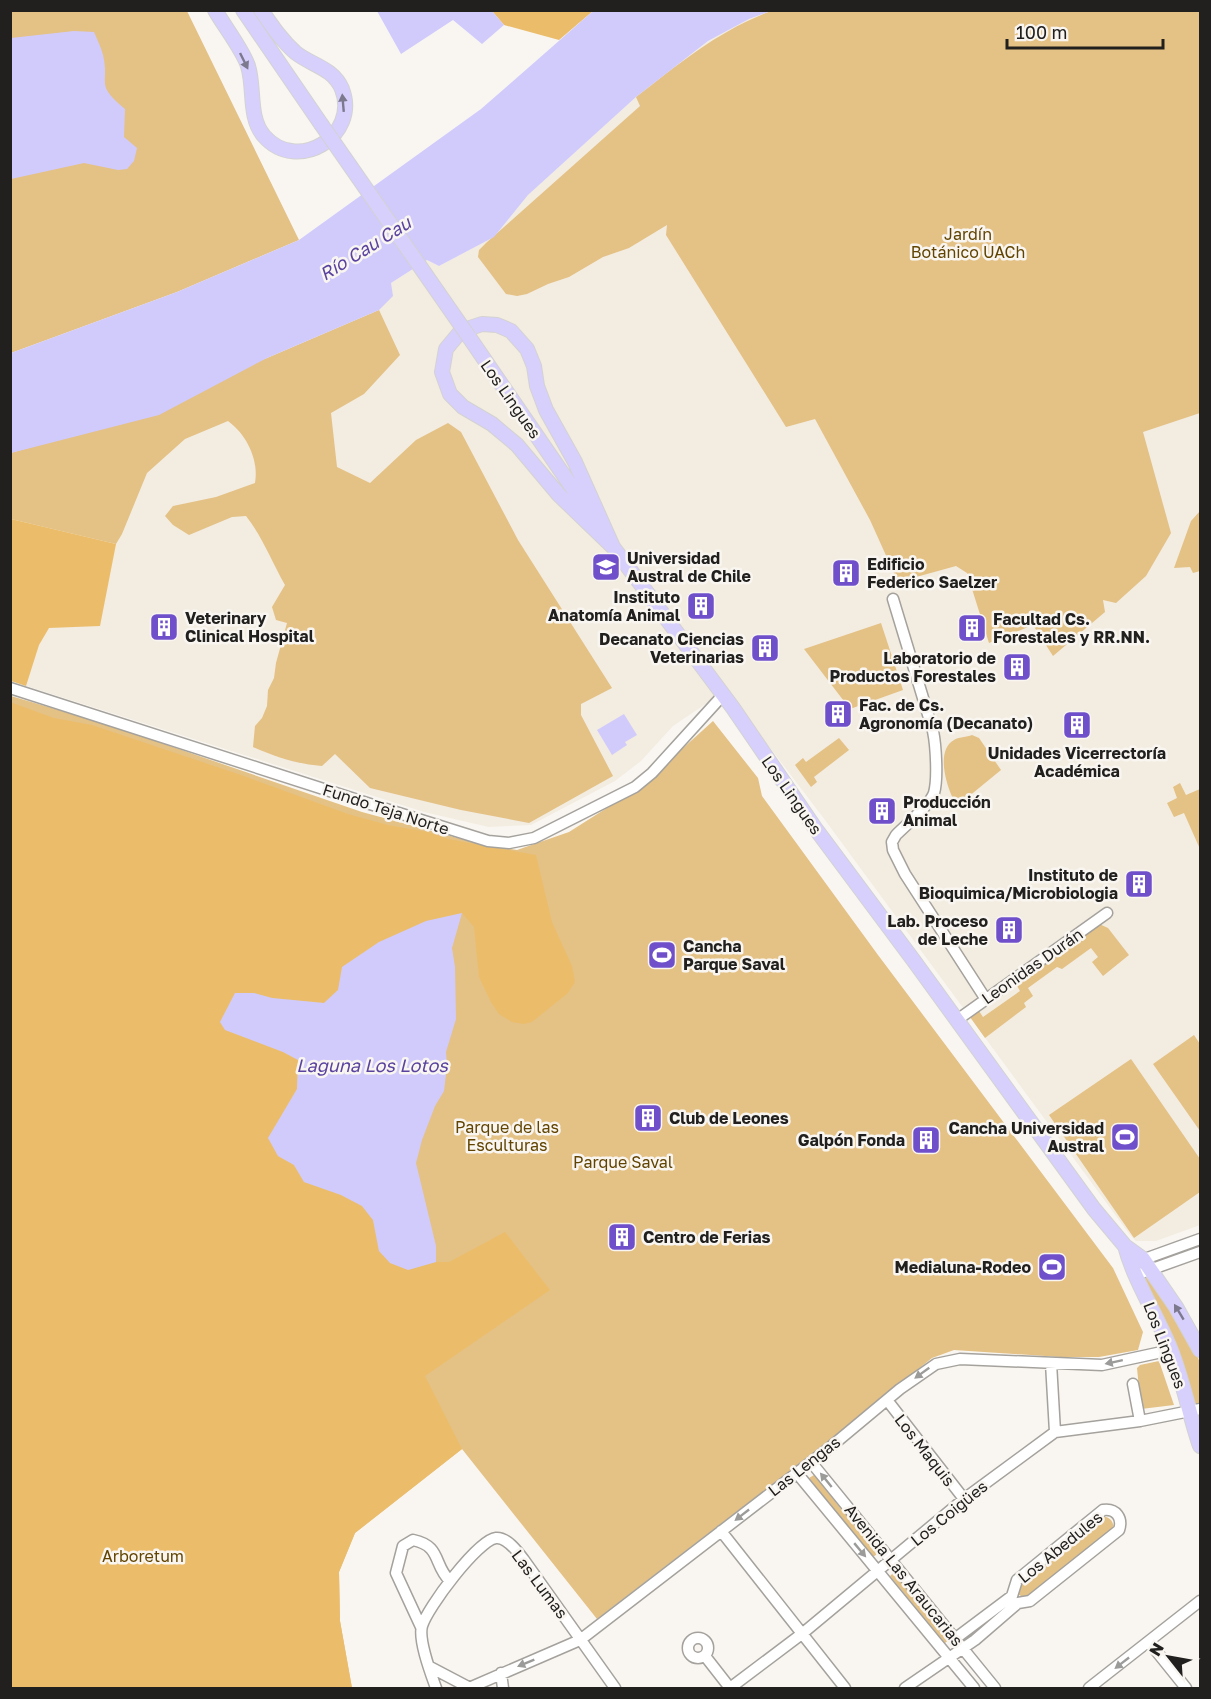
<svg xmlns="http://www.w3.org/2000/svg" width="1211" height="1699" font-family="'Golos Text',sans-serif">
  <rect width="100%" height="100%" fill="#f9f6f1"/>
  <path fill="#f3ece0" d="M771,11H1200V1225L1156,1241H1136L1130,1235L825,820L729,694L723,695L707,703L673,726L641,761L615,781L531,825L489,827L424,812L11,681V453L50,442L267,358L379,310L391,283L427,260L439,266L494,237L528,195L636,97L708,41L749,19Z"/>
  <path fill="#e4c185" d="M11,11H187L299,240L177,292L11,353Z
    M771,11H1200V413L1143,432L1171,533L1146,576L1116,603L1103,600L1105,612L1053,656L1033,625L989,643L967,573L956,566L898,582L870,520L815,419L786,427L666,235L667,225L629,248L603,257L569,277L548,284L527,294L517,296L506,294L478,257L479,250L486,243L640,106L636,97C680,63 718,31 771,11Z
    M379,310L400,355L364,394L331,413L337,467L370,483L416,440L448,423L461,432L518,540L612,688L581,704V715L613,776L529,823L461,810L370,788L335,754L322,766C297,764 276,757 253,747L255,726L262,718L267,706L268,690L274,678L276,663L287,623L276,620L272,607L285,585C272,562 262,536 246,516L232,517L189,535L173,525L165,516L173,506L216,497L255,483C259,460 247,435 228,421L185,439L147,473L122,534L116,544L11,519L10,453L50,442L267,358Z
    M1200,511V571L1193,573L1190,567L1174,568L1191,521Z
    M881,623L903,690L850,709L804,649Z
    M11,696L106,724L362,812L476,843L517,850L569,832L640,787L713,721L758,778L762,796L878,955L1113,1268L1143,1332L1138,1350L1099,1357H1060L954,1350L932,1358L813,1453L597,1619L462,1449L355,1533L339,1572L340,1621L352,1688H11Z
    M972,735L979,738L1001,770L957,806C948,792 934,751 954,740C958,737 967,737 972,735Z
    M839,738L849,750L814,777L817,782L811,787L795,765L803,758L806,762Z
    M1180,783L1186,795L1200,789V849L1184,813L1174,817L1167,803L1177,798L1173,787Z
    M1097,923L1108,928L1129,955L1103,976L1092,962L1098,957L1091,948L1062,969L1057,967L1028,988L1033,996L1024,1003L1026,1007L985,1038L970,1017L979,1011L983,1017L1020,991L1016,984Z
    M1194,1035L1200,1044V1131L1153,1064Z
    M1131,1059L1200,1159V1192L1134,1238L1049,1115Z
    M1147,1276L1192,1342L1200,1363V1427L1142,1278Z
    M1159,1361L1174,1405L1141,1409L1137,1368L1140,1365Z
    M814,1475L877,1554L872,1558L809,1478Z
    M1103,1516C1111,1518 1113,1521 1114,1529L1028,1599L1019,1595L1017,1590L1018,1586Z
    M893,1573L949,1640L945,1643L890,1576Z"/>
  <path fill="#ebbd6b" d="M492,11H593L559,40L504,25Z
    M11,519L116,544L100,626L49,628L39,645L26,686L11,681Z
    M10,702L54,718L92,725L244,776L348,814L388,825L428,832L448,839L536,855L552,922L572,966L575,982L568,993L532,1022L524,1024L512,1022L499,1014L491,1002L479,977L474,927L462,913L338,990L324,1003L272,998L254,993L283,1052L298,1060L297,1089L269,1138L278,1156L294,1165L304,1182L341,1195L362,1206L373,1220L379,1251L408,1270L436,1262H449L505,1232L550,1290L425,1376L462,1449L355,1533L339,1572L340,1621L352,1688H11Z"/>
  <path fill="#d1cbfc" d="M377,11H492L504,25L482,44L453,20L401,54Z
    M593,11H771L749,19L708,41L636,97L528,195L494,237L439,266L427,260L391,283L393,296L379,310L267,358L159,415L11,453V353L177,292L299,240L481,109Z
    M74,31L94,32C97,39 101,47 103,55C110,85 94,83 125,109L124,137L137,148L134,161L127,169L118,170L84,163L11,179V38Z
    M624,714L637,735L625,742L627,745L612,755L597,730Z
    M462,913L452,948L455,967L456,1019L446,1052L447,1066L444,1091L435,1106L422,1140L416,1163L436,1246V1262L408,1270L390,1263L379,1251L373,1220L362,1206L341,1195L304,1182L294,1165L278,1156L268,1138L297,1089L298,1060L283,1052L225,1030L220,1022L235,993H254L272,998L324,1003L338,990L342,967L379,942L426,921Z"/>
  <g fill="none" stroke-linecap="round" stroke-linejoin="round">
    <g stroke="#a5a29d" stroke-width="13">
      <path id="minor" d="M893,599L933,731C936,746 938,779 934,793C930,805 906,825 896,835L892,842L893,850L905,874L985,998
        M10,688L370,804L488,841L509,843L534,838L635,787L652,773L723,695
        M957,1020L1107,913
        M1139,1261L1200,1239
        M1144,1272L1200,1252
        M1051,1363L1055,1432
        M1133,1384L1140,1421
        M887,1400L964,1499
        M811,1462L995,1688
        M796,1472L974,1688
        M721,1531L845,1688
        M421,1627L396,1573L403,1546L413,1540C442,1546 433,1565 450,1581
        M688 1648a10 10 0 1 1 20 0a10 10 0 1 1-20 0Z
        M1149,1642L1186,1688
        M705,1656L730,1688
        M430,1667L470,1688
        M501,1673L503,1688
        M436,1688C431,1674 418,1640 422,1626C427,1608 478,1540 496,1538C507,1537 518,1552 524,1560L615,1688
        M469,1688L580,1640L828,1449L900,1389L936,1364L960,1359L1102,1365L1171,1350
        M730,1688L803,1633L964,1499L1055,1432L1140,1421L1200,1409
        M905,1688L975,1640L1018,1603L1030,1601L1040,1593L1119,1530C1123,1518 1116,1508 1103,1510L1017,1580L1012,1596L956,1638
        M1089,1688L1200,1601"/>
    </g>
    <g stroke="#d3d2d2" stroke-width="16">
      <path id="major" d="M215,10C224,26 243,50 248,66C255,88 248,118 264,136C297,174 360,136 342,89C333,68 313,66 296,53C282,41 272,26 261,10
        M243,10L321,124
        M482,324L497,325L511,331L527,349L534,366L537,386L546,410L575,462L613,547L559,495L517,445L492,424L463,407L450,394L442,372L446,349L461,331Z
        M469,337L613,547L733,708L815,828L914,961L1094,1209L1125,1246L1143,1259L1176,1307L1200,1350
        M1125,1246C1134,1280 1156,1314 1170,1348C1183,1380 1189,1414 1200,1446"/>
    </g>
    <use href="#minor" stroke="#fff" stroke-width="10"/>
    <use href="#major" stroke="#d7d0fd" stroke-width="14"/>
    <g stroke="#d3d2d2" stroke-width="16" stroke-linecap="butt">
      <path id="major-bridge" d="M321,124L469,337"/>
    </g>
    <use href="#major-bridge" stroke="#d7d0fd" stroke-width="14"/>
  </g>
  <defs><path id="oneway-solid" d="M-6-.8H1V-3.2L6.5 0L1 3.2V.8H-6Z" transform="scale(1.5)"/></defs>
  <g fill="#7c788e">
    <use href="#oneway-solid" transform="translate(244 61) rotate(64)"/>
    <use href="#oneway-solid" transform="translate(343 103) rotate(-95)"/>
    <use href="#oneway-solid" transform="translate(1179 1312) rotate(-121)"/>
  </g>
  <g fill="#9b9b9a">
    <use href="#oneway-solid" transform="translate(1114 1362) rotate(168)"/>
    <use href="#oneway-solid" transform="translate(922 1373) rotate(144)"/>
    <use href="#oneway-solid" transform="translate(826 1480) rotate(-129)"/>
    <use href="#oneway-solid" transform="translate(742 1515) rotate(142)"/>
    <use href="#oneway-solid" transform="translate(860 1550) rotate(50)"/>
    <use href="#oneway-solid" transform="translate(526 1663) rotate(158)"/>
    <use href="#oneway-solid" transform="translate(1122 1663) rotate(142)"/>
  </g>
  <defs>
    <g id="university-square" transform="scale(1.5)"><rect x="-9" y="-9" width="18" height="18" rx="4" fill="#7050ca" stroke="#f9f6f1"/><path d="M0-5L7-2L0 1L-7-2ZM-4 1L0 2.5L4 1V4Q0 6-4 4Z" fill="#fff"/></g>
    <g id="building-square" transform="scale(1.5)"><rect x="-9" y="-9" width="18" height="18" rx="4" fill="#7050ca" stroke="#f9f6f1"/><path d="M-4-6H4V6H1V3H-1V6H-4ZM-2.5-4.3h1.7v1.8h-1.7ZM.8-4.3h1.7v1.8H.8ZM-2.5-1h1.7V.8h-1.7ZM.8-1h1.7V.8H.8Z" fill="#fff"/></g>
    <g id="stadium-square" transform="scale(1.5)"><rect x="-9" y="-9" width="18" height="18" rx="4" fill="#7050ca" stroke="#f9f6f1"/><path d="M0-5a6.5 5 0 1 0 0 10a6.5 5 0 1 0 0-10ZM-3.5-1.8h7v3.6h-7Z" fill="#fff"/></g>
  </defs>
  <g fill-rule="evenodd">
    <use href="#university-square" x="606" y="567"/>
    <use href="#building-square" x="846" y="573"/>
    <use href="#building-square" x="701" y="606"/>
    <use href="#building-square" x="164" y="627"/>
    <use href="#building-square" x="972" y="628"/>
    <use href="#building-square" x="765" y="648"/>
    <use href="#building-square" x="1017" y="667"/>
    <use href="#building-square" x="838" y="714"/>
    <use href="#building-square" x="1077" y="725"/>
    <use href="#building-square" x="882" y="811"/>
    <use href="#building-square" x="1139" y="884"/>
    <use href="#building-square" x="1009" y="930"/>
    <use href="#stadium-square" x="662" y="955"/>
    <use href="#building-square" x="648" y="1118"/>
    <use href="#stadium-square" x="1125" y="1137"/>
    <use href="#building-square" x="926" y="1140"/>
    <use href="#building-square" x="622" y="1237"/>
    <use href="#stadium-square" x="1052" y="1267"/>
  </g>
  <g text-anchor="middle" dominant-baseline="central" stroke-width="5" stroke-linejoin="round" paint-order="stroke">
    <g font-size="16" fill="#624400" stroke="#f9f6f1">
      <text x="968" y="234">Jardín<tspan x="968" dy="18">Botánico UACh</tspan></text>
      <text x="507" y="1127">Parque de las<tspan x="507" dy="18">Esculturas</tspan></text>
      <text x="623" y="1162">Parque Saval</text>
      <text x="143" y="1556">Arboretum</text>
    </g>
    <g font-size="16" fill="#21201f" stroke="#f9f6f1">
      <text transform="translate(511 399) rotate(55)">Los Lingues</text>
      <text transform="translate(792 795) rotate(55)">Los Lingues</text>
      <text transform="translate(386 809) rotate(18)">Fundo Teja Norte</text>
      <text transform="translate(1032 966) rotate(-35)">Leonidas Durán</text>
      <text transform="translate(1165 1345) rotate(69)">Los Lingues</text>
      <text transform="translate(925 1450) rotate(52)">Los Maquis</text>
      <text transform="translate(804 1466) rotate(-38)">Las Lengas</text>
      <text transform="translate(949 1513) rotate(-39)">Los Coigües</text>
      <text transform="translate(1060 1547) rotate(-39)">Los Abedules</text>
      <text transform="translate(904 1575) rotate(51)">Avenida Las Araucarias</text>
      <text transform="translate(540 1584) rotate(53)">Las Lumas</text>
    </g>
    <g font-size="16" font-weight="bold" fill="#21201f" stroke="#f9f6f1" text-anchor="start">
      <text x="627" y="558">Universidad<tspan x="627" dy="18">Austral de Chile</tspan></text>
      <text x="867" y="564">Edificio<tspan x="867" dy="18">Federico Saelzer</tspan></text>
      <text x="680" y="597" text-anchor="end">Instituto<tspan x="680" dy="18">Anatomía Animal</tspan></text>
      <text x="185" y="618">Veterinary<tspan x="185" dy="18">Clinical Hospital</tspan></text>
      <text x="993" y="619">Facultad Cs.<tspan x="993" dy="18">Forestales y RR.NN.</tspan></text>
      <text x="744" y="639" text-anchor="end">Decanato Ciencias<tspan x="744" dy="18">Veterinarias</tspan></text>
      <text x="996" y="658" text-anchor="end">Laboratorio de<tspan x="996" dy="18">Productos Forestales</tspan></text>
      <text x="859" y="705">Fac. de Cs.<tspan x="859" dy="18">Agronomía (Decanato)</tspan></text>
      <text x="1077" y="753" text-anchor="middle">Unidades Vicerrectoría<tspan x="1077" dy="18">Académica</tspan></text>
      <text x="903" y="802">Producción<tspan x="903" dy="18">Animal</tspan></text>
      <text x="1118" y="875" text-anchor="end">Instituto de<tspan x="1118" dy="18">Bioquimica/Microbiologia</tspan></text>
      <text x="988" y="921" text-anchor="end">Lab. Proceso<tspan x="988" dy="18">de Leche</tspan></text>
      <text x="683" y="946">Cancha<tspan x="683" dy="18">Parque Saval</tspan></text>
      <text x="669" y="1118">Club de Leones</text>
      <text x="1104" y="1128" text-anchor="end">Cancha Universidad<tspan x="1104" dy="18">Austral</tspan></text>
      <text x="905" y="1140" text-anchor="end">Galpón Fonda</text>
      <text x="643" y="1237">Centro de Ferias</text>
      <text x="1031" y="1267" text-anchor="end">Medialuna-Rodeo</text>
    </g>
    <g font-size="18" font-style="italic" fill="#5a43a0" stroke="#f9f6f1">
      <text transform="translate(365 248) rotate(-32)">Río Cau Cau</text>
      <text x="372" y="1065">Laguna Los Lotos</text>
    </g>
  </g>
  <rect width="1211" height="1699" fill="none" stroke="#21201f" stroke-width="24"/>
  <g transform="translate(1169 1657) rotate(301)" stroke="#f9f6f1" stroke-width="4.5" paint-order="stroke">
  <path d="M0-4.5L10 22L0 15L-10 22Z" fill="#21201f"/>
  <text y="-9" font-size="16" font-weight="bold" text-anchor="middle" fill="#21201f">N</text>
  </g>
  <path d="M1007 39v9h156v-9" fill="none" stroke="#21201f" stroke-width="3"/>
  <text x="1016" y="39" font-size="18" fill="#21201f" stroke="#f9f6f1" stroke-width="4.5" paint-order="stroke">100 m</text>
</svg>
